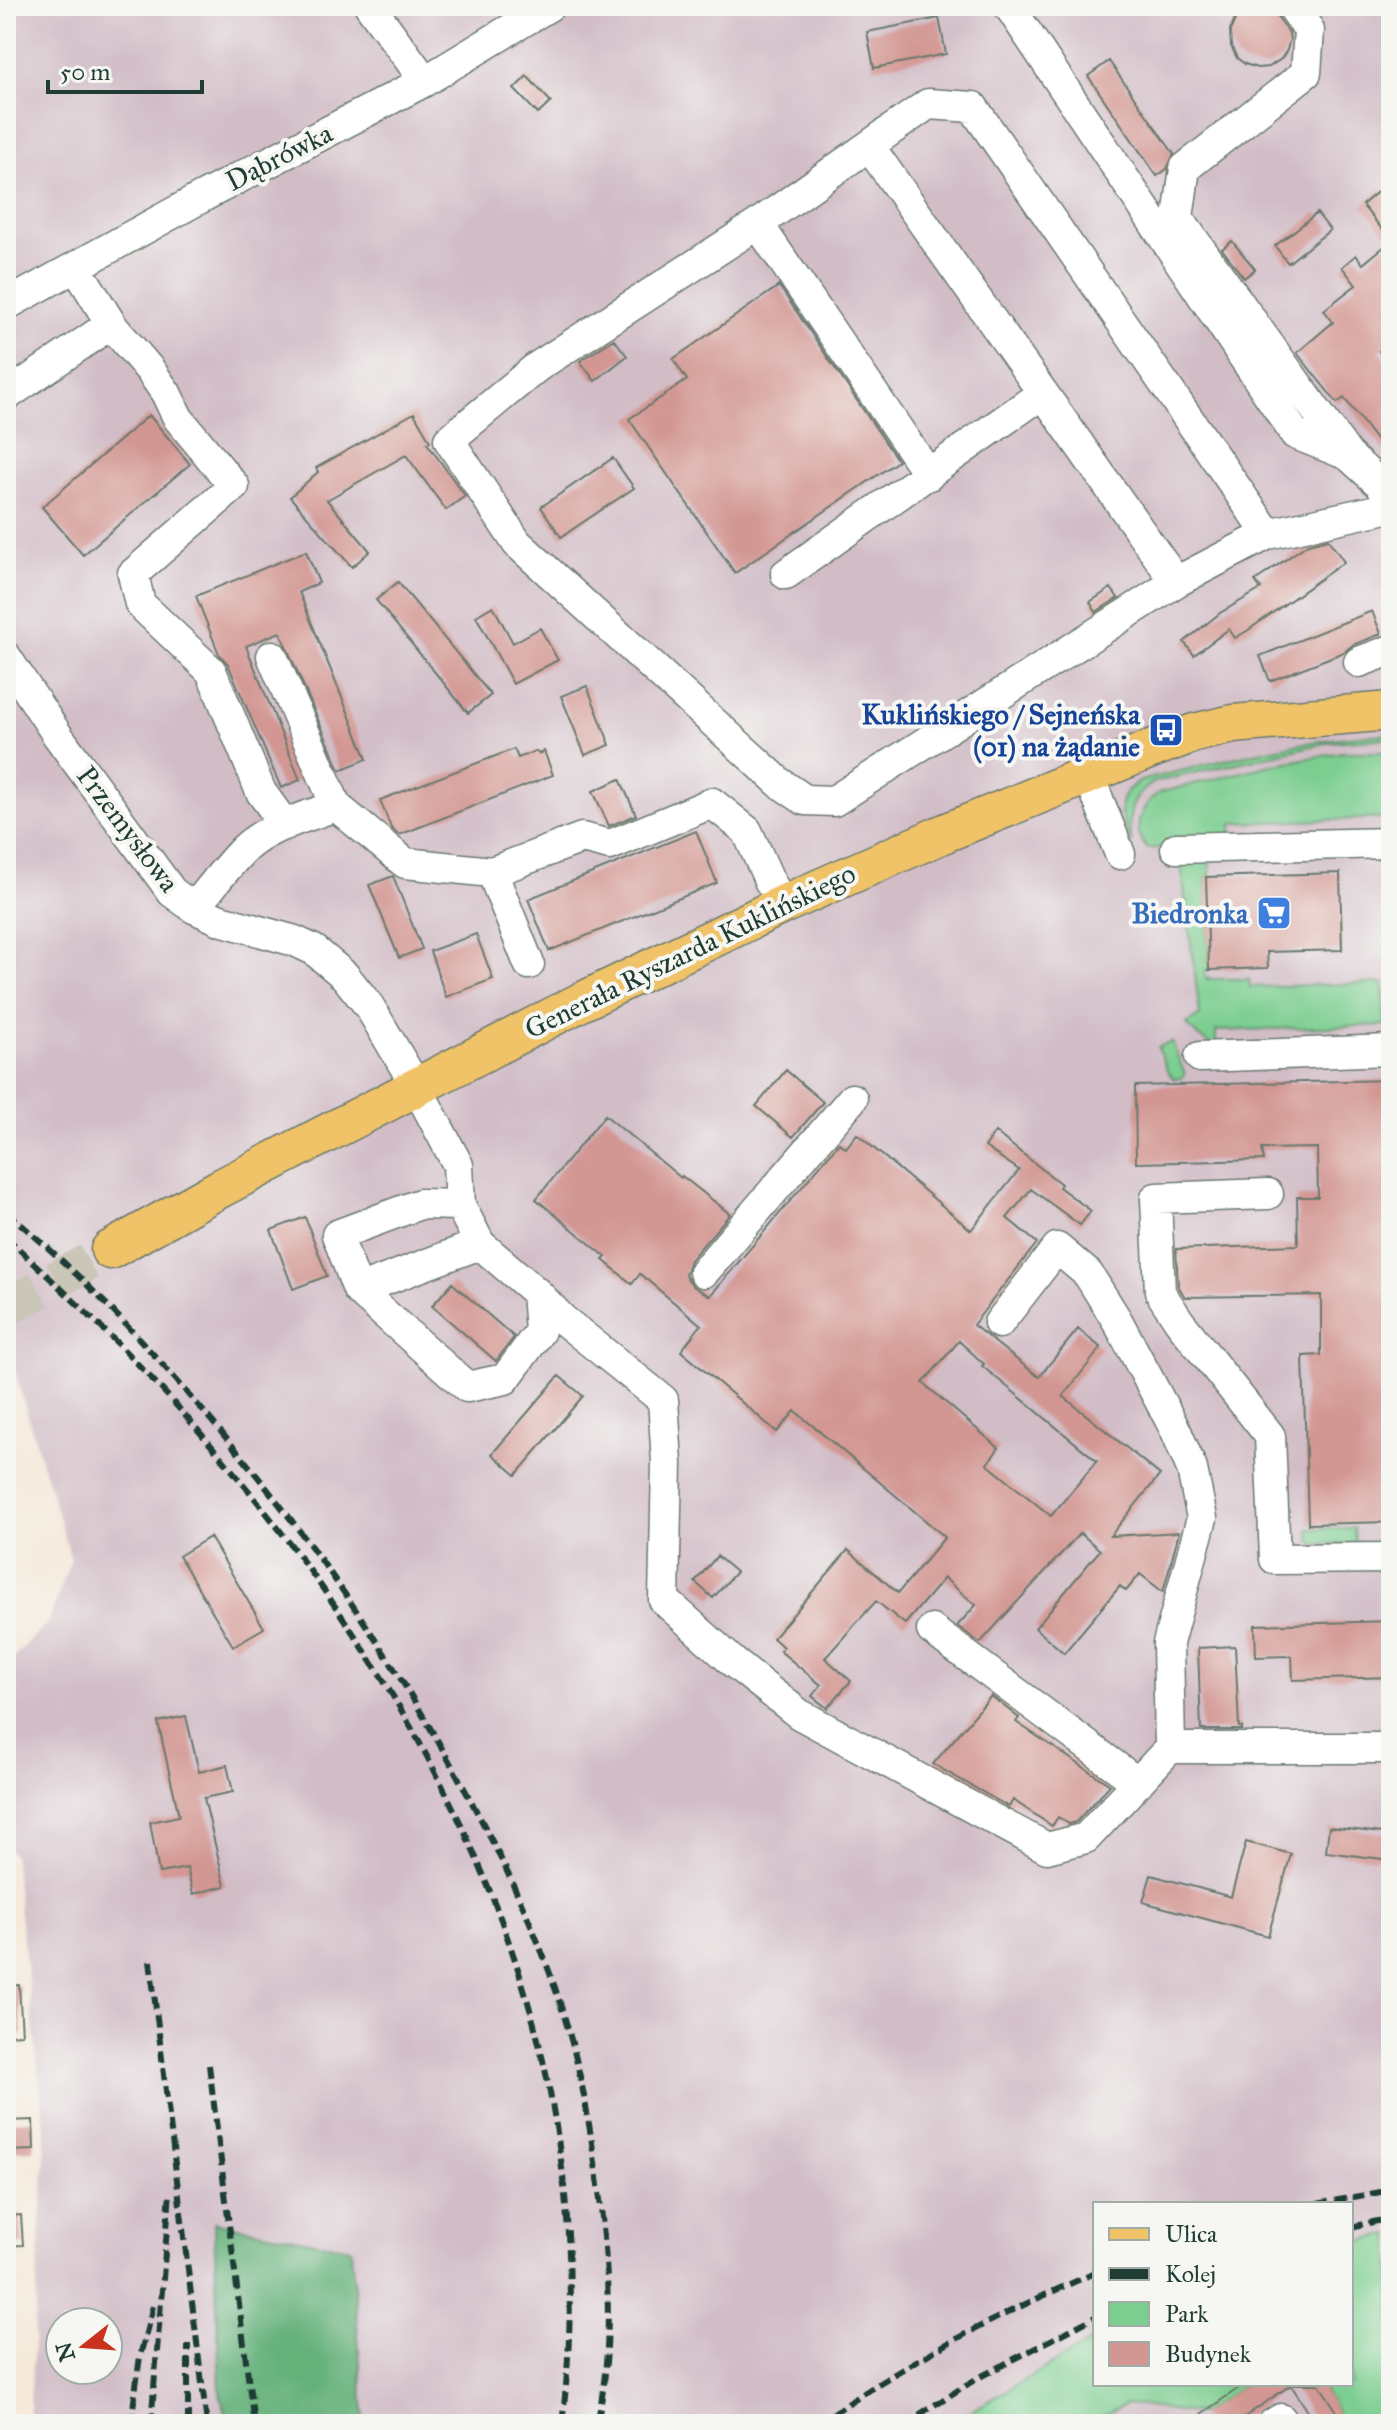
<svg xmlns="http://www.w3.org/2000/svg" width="1397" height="2430" font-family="'IM FELL Great Primer',serif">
  <rect width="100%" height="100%" fill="#f6f6f2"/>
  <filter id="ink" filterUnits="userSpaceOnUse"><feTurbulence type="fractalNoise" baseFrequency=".0125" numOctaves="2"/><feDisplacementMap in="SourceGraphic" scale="16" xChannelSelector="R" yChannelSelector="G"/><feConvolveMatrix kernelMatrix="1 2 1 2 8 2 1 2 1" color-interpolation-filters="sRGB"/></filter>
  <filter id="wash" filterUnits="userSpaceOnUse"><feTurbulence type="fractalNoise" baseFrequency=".006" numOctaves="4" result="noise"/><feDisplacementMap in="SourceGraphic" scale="32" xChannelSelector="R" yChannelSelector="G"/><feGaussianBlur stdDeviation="1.8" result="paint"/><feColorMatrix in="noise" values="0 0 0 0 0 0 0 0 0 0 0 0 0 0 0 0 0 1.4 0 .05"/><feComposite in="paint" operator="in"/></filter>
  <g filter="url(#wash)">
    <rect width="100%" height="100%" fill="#f5e9d9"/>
    <path fill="#d2bdc7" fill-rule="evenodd" d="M6,6H1391V2423L29,2424L46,2136L13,1854L6,1847V1665L49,1621L71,1559L19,1387L6,1335ZM1095,2204H1351V2384H1095ZM60,2322H108V2370H60Z"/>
    <path fill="#7cce90" stroke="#4e8662" stroke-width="2" d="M1391,734V738L1329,742L1155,782C1130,795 1126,819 1132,844C1122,820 1109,797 1141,781C1223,760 1306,737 1391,734Z
      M1342,752H1391V818L1232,823V839L1148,849C1130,831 1140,807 1158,793L1271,765Z
      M1210,857V877H1206L1209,970H1205L1206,979H1249L1250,987L1383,983L1385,1025L1216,1031V1046C1203,1042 1195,1035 1187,1024L1200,1015L1181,865H1171V859Z
      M1172,1042L1185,1075L1181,1078L1174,1079L1167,1071L1158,1047Z
      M1354,1528L1355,1543L1315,1544L1311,1541L1308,1529Z
      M1391,2234V2422L1345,2424L1325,2393L1322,2384H1351V2243Z
      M1095,2339V2384H1245L1201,2414L1126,2404L1087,2424H949Z"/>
    <path fill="#65b17a" stroke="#427757" stroke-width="2" d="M214,2222L351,2249L365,2424H228L220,2394Z"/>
    <g id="blocks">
      <path fill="#d39793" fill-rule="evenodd" d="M1241,6H1274L1277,16L1289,33L1290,39L1287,50L1281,59L1269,67L1257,68L1245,64L1237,58L1231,46L1230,31Z
        M939,18L946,54L874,68L867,32Z
        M1109,61L1174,154L1167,169L1157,176L1088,76Z
        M527,76L551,102L538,114L514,89Z
        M1381,189L1391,201V240L1362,205Z
        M1317,213L1330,230L1288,263L1275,246Z
        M1232,241L1255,269L1244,278L1222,249Z
        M1391,241V341L1379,351L1391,365V459L1344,398L1337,403L1297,353L1333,322L1324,310L1356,285L1342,267L1356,255L1363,264Z
        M779,286L898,461L735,573L629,419L687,380L673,359Z
        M614,339L627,356L595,381L580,361Z
        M414,413L430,441L427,443L465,496L446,510L406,455L327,500L370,551L352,567L290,497L318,472L316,468Z
        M149,415L190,464L83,555L42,507Z
        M613,458L634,488L561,537L541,507Z
        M1328,539L1344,562L1247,631L1235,638L1229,629L1194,655L1184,642L1220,613L1261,589L1255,581L1308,544Z
        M306,551L319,583L299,592L367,759L340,770L280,632L246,646L300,780L281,788L228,664L219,654L196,596Z
        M398,582L491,695L468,713L376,600Z
        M1111,588L1118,598L1096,612L1090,602Z
        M493,606L513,643L540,628L558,660L513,684L476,616Z
        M1372,611L1381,634L1353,645L1344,652L1270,681L1260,656Z
        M587,686L610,745L585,755L561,696Z
        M514,749L518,758L536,751L539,754L544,751L553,775L399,835L391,828L380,800Z
        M620,779L636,815L609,826L593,791Z
        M696,831L717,883L549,951L528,899Z
        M1340,873L1342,950L1267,952L1268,968L1209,970L1206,877Z
        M393,876L422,949L399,958L369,885Z
        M476,934L493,979L446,997L430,951Z
        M786,1070L823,1102L793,1137L756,1106Z
        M1391,1080V1522L1308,1524L1303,1356L1321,1355V1295L1185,1297L1178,1286L1176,1249L1298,1245L1297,1197H1318L1317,1148L1262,1149L1264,1160L1136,1163L1135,1086Z
        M605,1115L681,1178L682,1176L730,1214L690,1260L685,1275L693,1286L710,1296L839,1143L846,1148L857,1134L971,1230L1019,1170L985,1147L995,1132L1061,1184L1059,1187L1091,1211L1080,1225L1031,1189L1007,1218L1037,1243L973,1325L1039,1377L1078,1329L1101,1348L1063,1396L1160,1475L1110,1536L1179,1532L1163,1592L1140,1574L1126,1591L1120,1586L1064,1653L1035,1628L1100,1550L1080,1533L980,1643L957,1626L976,1605L944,1578L905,1624L876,1601L825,1658L851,1681L827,1708L812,1696L821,1685L780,1651L783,1647L773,1638L848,1550L898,1593L945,1537L795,1411L777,1432L681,1351L701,1325L640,1274L632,1284L603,1260L606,1257L536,1199ZM959,1341L984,1364L982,1366L1097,1461L1051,1516L987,1464L999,1448L923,1383Z
        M305,1217L327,1276L293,1289L271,1230Z
        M452,1283L514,1337L496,1361L432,1306Z
        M559,1376L583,1396L516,1475L492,1454Z
        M210,1537L264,1628L233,1646L179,1556Z
        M717,1556L736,1572L713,1598L695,1582Z
        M1391,1621V1677L1293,1680L1292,1656L1256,1657L1255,1625Z
        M1235,1646L1239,1727H1242V1730H1201L1198,1648Z
        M991,1696L1019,1718L1016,1722L1110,1785L1076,1822L1069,1824L1058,1817L1052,1826L1013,1800L1009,1807L933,1764Z
        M186,1716L199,1772L227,1765L233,1792L204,1798L225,1886L193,1894L187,1868L159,1873L150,1822L179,1816L158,1722Z
        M1329,1827L1391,1834V1860L1326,1852Z
        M1246,1842L1291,1854L1268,1936L1143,1902L1151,1875L1231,1897Z
        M19,1985L22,2034L6,2035V1986Z
        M33,2120L34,2150L9,2151L8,2121Z
        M21,2215L23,2245L6,2246V2216Z
        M1245,2384H1319L1345,2424H1316L1291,2385L1234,2424H1208L1201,2414Z"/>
    </g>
  </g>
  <g filter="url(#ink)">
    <use href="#blocks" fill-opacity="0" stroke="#6a796e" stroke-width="2"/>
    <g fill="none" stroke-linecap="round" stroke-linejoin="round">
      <path stroke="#cac7b8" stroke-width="38" stroke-dasharray="38 19" stroke-linecap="butt" d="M6,1308L110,1250"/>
      <g stroke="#6a796e" stroke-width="33">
        <path id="minor" d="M370,6L425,81
          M1009,6L1295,434L1348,455
          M1292,6L1309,30L1306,73L1185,168L1178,218L1348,455L1391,494
          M869,146L1176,582
          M758,224L929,475
          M76,267L113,327L150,370L166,393L178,418L234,486L133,574L140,604L211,671L261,792L285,825
          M6,305L204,196L425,81L549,6
          M6,396L111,324
          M1268,534L973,107L928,104L758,224L537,367L449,440L517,543L780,783L805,800L834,801L1176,582L1268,534L1391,507
          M786,574L1043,393
          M272,656L336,806
          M6,657L58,736L172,892L194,908L220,920L295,941L314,950L345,976L369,1006L416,1086L458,1165L460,1205
          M1359,662L1391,650
          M1088,774L1120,854
          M1176,848L1391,843
          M492,872L529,964
          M194,908C210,889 226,867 244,849C268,826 306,817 336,806L405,863L492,872L582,838L610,845L712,803L747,831L770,882L784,904
          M1200,1057L1391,1050
          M1268,1194L1156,1198L1160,1292L1179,1321L1270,1436L1275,1559L1391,1558
          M704,1272L852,1099
          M358,1290L480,1244L537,1293L540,1331L505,1379L467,1387L358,1290L337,1235L420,1204L460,1205L480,1244
          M537,1293L562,1319L663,1400L667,1463L664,1600L733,1662L799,1714L1047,1848L1086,1838L1170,1748L1168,1643L1202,1518L1192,1469L1176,1431L1118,1322L1088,1274L1057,1248L999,1323
          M932,1630L1138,1783
          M1170,1748H1391
          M1273,2424L1281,2419L1284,2424"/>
      </g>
      <g stroke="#6a796e" stroke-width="41">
        <path id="major" d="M110,1250L219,1189L581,1002L784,904L945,833L1156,747L1194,733L1233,724L1391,711"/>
      </g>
      <use href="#minor" stroke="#fff" stroke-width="30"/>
      <use href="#major" stroke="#f0c369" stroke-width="38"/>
      <path stroke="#1f3d34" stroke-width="6" stroke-dasharray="12 6" stroke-linecap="butt" d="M6,1212C78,1270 144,1342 204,1412C304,1528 391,1653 464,1788C509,1870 549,1956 573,2047C586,2097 593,2148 600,2200C609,2274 613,2350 597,2424
        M6,1237C69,1296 133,1355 190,1421C439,1705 609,2037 562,2424
        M150,1961L207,2424
        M209,2065L254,2424
        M1317,2204L1391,2190
        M1351,2227L1391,2218
        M131,2424L140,2356L154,2302
        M151,2424L170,2192
        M188,2424V2344
        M818,2424C904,2363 998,2314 1095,2273
        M904,2424L976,2379L1095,2317"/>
    </g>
  </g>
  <defs>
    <g id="bus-square" transform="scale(1.8)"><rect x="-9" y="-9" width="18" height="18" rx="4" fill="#1a4fb4" stroke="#f6f6f2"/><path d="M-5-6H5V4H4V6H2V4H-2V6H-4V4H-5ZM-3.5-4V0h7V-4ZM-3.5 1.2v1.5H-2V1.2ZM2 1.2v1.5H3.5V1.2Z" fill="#fff"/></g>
    <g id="supermarket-square" transform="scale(1.8)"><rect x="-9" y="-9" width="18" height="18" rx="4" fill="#3f7fe0" stroke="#f6f6f2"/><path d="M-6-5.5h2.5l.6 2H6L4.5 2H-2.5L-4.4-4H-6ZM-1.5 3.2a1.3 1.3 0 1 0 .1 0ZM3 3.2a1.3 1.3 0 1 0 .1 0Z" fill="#fff"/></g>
  </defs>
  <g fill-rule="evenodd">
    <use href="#bus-square" x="1166" y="730"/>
    <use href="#supermarket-square" x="1274" y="913"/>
  </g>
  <g text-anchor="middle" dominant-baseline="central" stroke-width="8" stroke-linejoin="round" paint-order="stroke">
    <g font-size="28" fill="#1f3d34" stroke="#f6f6f2">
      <text transform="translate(279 157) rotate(-27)">Dąbrówka</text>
      <text transform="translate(128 829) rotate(53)">Przemysłowa</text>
      <text transform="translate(690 951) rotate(-26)">Generała Ryszarda Kuklińskiego</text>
    </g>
    <g font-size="28" font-weight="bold" fill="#164399" stroke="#f6f6f2" text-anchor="end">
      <text x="1140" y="714">Kuklińskiego / Sejneńska<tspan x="1140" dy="32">(01) na żądanie</tspan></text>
    </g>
    <g font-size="28" font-weight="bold" fill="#366cbe" stroke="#f6f6f2" text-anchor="end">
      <text x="1248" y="913">Biedronka</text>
    </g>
  </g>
  <rect width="1397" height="2430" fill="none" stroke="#f6f6f2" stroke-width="32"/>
  <rect x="1093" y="2202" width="260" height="184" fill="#f6f6f2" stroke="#a0aca6" stroke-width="2"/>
  <rect x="1109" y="2228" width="40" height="12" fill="#f0c369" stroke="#a0aca6" stroke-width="2"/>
  <text x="1165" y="2242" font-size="24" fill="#1f3d34">Ulica</text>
  <rect x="1109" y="2268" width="40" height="12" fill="#1f3d34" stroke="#a0aca6" stroke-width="2"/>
  <text x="1165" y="2282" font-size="24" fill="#1f3d34">Kolej</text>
  <rect x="1109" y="2302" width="40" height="24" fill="#7cce90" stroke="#a0aca6" stroke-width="2"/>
  <text x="1165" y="2322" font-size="24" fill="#1f3d34">Park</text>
  <rect x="1109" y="2342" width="40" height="24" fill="#d39793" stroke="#a0aca6" stroke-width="2"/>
  <text x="1165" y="2362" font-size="24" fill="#1f3d34">Budynek</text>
  <g transform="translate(84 2346) rotate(253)"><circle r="38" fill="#f6f6f2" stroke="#a0aca6" stroke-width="2"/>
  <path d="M0-6L14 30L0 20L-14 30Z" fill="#c8321e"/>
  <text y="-12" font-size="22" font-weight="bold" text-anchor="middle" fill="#1f3d34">N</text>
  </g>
  <path d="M48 80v12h154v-12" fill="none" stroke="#1f3d34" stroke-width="4"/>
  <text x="60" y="80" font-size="24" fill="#1f3d34" stroke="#f6f6f2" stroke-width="6" paint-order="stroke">50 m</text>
</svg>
